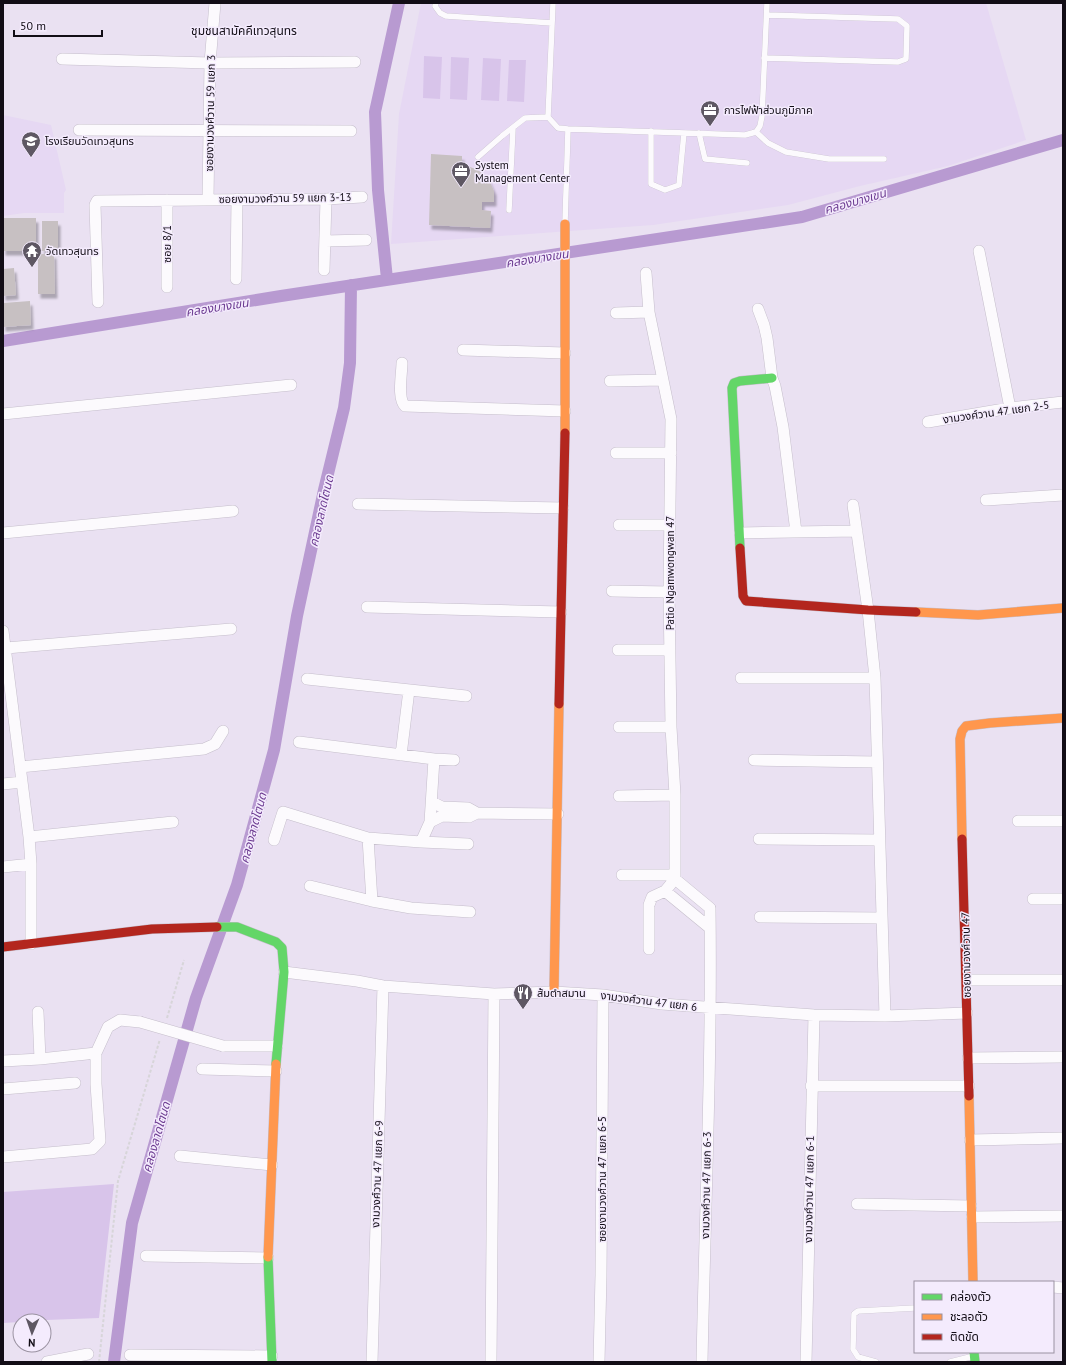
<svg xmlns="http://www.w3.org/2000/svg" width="1066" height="1365" font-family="'PT Sans','Noto Sans Thai',sans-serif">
  <defs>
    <filter id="shadow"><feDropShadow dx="2.5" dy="4.5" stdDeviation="1" flood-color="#0004"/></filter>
  </defs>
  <rect width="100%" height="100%" fill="#eae1f2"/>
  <path fill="#e6d8f3" d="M421,3H986L1026,140L948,166L860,186L788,205L653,225L391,244L399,114Z
    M3,115L51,125L66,190L64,193V213H24L3,216Z"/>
  <path fill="#d8c4ea" d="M424,56L442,57L440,99L423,98Z
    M451,57L469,58L467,100L450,99Z
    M483,58L501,59L499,101L481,100Z
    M509,60H526L524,102L507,101Z
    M114,1184L99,1318L20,1321V1322L3,1323V1192Z"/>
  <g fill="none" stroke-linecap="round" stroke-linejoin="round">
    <path stroke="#b89ad1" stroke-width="12" d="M387,279L378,190L375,112L399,3
      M3,341L281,296L802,217L1063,140
      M114,1362L132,1223L196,998L237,885L274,750L297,616L324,490L344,408L350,363L351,285"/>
  </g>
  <path fill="#c7c0c2" filter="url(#shadow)" d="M431,154L462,156V164L478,170L488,178L494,191V202H482V210L491,211L490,228L429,225Z
    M3,218H36V251H3Z
    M42,221H58V251H42Z
    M38,254H54L55,294H38Z
    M14,268L16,295L3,296V269Z
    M30,301L31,325L3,327V303Z"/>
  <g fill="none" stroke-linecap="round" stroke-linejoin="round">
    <g stroke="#c5becb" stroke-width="6">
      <path id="lane" d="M436,3L435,6L440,13L446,16L552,23
        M553,3L548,117L558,128L568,129L745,135L756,132L760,126L762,116L767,3
        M764,58L898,62L906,59L907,26L898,19L767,15
        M651,131V184L665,190L679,185L684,133
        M756,132L768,143L786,152L829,159H884
        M699,133L705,159L747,163
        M478,157L502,136L525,118L548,117
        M509,210L513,128
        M565,223L568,129
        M876,1362L858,1357L853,1349L854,1314L858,1311L915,1308
        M950,1362L974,1356"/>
    </g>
    <g stroke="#c5becb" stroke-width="12">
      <path id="street" d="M62,59L210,63L355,62
        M79,130L351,131
        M208,199L210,63L215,3
        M167,200V287
        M325,241L366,240
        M979,251L1010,408
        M324,270L326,199
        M646,273L649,312L671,419L669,592L671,727L675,795V879
        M236,279L237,199
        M98,302L95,205L97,201L326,199L362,197
        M758,309L764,325L767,338L772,378L775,386L783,427L796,532
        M616,313L649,312
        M463,350L565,353
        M402,363C402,373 397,399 405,406L565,411
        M610,381L663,380
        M3,414L291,385
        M928,422L1010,408L1063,402
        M616,453H671
        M986,500L1063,495
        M358,504L563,508
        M853,505L868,610L875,678L885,1016
        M619,525H670
        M3,533L233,511
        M740,533L857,531
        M612,591L669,592
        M367,607L561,612
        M3,631L29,837L31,864V944
        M6,648L231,629
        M618,650H670
        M741,678H875
        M307,679L466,696
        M619,727H671
        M401,755L409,690
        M434,759L454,760
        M754,760L877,762
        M20,767L204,749L215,744L223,731
        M3,784L22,782
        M619,796L675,795
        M432,802L442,807L468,808L477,813L558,814
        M1018,821H1063
        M430,822L442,816L469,817L477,813
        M29,837L173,822
        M368,838L372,901
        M759,839L879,840
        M274,840L283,812L368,838L421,842L430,822L434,759L299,742
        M421,842L468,844
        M3,867L31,864
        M622,875H675
        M310,886L372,901L411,908L470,912
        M1033,899H1063
        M760,917L881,918
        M649,949V905L652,897L665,891
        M284,972L357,981L383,986L494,994L554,992L603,995L662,1004L814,1015L885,1016L967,1013
        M967,980H1063
        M38,1012L40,1059
        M223,1046H277
        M968,1058L1063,1057
        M3,1061L40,1059L96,1053L108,1027L120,1020L140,1022
        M202,1069L276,1071
        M811,1086H969
        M3,1089L75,1083
        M970,1140L1063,1138
        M180,1156L272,1165
        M3,1157L92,1149L100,1141L96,1084V1053
        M857,1204L971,1206
        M972,1217L1063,1216
        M146,1256L268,1258
        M1053,1287L1063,1288
        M130,1355L272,1356
        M47,1362L88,1354
        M372,1362L383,986
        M491,1362L494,994
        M599,1362L601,1275L603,995
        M702,1362C705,1211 712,1059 710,908L675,879L665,891L710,928
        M806,1362L814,1015"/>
    </g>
    <g stroke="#c5becb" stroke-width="10">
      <path id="fast" d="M740,548L732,388L734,383L740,381L772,378
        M217,927H237L276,942L282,948L284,972L276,1064
        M268,1257L272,1362
        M974,1352L975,1362"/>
    </g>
    <g stroke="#c5becb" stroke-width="10">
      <path id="slow" d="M565,433V224
        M916,612L978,615L1063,608
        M962,839L960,739L962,731L966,726L990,723L1063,718
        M554,992L559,704
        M969,1096L973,1282
        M268,1257L276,1064"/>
    </g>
    <g stroke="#c5becb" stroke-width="10">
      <path id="jam" d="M740,548L743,596L746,601L868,610L916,612
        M559,704L565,433
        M962,839L969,1096
        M3,947L152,929L217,927"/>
    </g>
    <path stroke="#d7d5d9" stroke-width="2" stroke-dasharray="3 2" stroke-linecap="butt" d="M167,1018L184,960
      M99,1362L118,1181L160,1039"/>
    <use href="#lane" stroke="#fcfafd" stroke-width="5.5"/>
    <use href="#street" stroke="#fcfafd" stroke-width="11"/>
    <use href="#fast" stroke="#63d668" stroke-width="9"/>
    <use href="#slow" stroke="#ff974d" stroke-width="9"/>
    <use href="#jam" stroke="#b3261e" stroke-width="9"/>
    <g stroke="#c5becb" stroke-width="12" stroke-linecap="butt">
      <path id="street-bridge" d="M140,1022L223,1046"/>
    </g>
    <use href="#street-bridge" stroke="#fcfafd" stroke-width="11"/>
  </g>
  <defs>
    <g id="office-pin" transform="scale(1)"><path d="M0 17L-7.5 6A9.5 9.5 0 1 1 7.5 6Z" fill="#5e5763" stroke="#f4ebfd"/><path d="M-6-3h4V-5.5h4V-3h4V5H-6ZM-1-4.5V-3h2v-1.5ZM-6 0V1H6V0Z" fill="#fff"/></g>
    <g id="school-pin" transform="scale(1)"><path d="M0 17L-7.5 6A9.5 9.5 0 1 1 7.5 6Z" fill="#5e5763" stroke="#f4ebfd"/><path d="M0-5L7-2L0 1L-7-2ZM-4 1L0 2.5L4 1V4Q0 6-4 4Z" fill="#fff"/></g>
    <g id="temple-pin" transform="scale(1)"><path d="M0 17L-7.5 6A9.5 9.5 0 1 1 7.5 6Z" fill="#5e5763" stroke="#f4ebfd"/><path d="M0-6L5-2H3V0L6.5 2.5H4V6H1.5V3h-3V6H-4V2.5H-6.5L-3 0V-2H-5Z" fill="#fff"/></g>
    <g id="restaurant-pin" transform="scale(1)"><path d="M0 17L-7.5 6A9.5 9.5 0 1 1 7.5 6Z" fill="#5e5763" stroke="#f4ebfd"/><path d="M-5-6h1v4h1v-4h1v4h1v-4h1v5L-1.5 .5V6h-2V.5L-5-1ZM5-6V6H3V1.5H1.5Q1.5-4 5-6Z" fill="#fff"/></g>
  </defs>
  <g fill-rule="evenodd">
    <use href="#office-pin" x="710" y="110"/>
    <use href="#school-pin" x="31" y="141"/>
    <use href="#office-pin" x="461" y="171"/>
    <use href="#temple-pin" x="32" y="251"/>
    <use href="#restaurant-pin" x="523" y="993"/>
  </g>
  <g text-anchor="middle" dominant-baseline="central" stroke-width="3" stroke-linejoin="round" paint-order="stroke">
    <g font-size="11" fill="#120d16" stroke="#f4ebfd" text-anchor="start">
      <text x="724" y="110">การไฟฟ้าส่วนภูมิภาค</text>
      <text x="45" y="141">โรงเรียนวัดเทวสุนทร</text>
      <text x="475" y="165">System<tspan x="475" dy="13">Management Center</tspan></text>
      <text x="46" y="251">วัดเทวสุนทร</text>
      <text x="537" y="993">ส้มตำสมาน</text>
    </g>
    <g font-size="11" fill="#120d16" stroke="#f4ebfd">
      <text transform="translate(210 113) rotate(-89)">ซอยงามวงศ์วาน 59 แยก 3</text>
      <text transform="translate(285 198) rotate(-1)">ซอยงามวงศ์วาน 59 แยก 3-13</text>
      <text transform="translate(167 244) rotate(-90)">ซอย 8/1</text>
      <text transform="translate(996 412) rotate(-8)">งามวงศ์วาน 47 แยก 2-5</text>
      <text transform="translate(670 573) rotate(-90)">Patio Ngamwongwan 47</text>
      <text transform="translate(966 955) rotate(-91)">ซอยงามวงศ์วาน 47</text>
      <text transform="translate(649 1001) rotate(7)">งามวงศ์วาน 47 แยก 6</text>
      <text transform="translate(377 1174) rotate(-88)">งามวงศ์วาน 47 แยก 6-9</text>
      <text transform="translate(602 1179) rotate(-90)">ซอยงามวงศ์วาน 47 แยก 6-5</text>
      <text transform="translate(706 1185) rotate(-89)">งามวงศ์วาน 47 แยก 6-3</text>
      <text transform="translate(809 1189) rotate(-89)">งามวงศ์วาน 47 แยก 6-1</text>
    </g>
    <g font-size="12" fill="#120d16" stroke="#f4ebfd">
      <text x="244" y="30">ชุมชนสามัคคีเทวสุนทร</text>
    </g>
    <g font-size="12" font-style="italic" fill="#6b3a90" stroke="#f4ebfd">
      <text transform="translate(855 201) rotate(-16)">คลองบางเขน</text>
      <text transform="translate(537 258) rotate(-9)">คลองบางเขน</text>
      <text transform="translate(217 307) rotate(-9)">คลองบางเขน</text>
      <text transform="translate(321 511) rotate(-77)">คลองลาดโตนด</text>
      <text transform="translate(253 828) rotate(-75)">คลองลาดโตนด</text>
      <text transform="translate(156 1137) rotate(-74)">คลองลาดโตนด</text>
    </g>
  </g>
  <rect width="1066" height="1365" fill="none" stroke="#120d16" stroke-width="8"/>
  <rect x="914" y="1281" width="140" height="72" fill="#f4ebfd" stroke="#9a92a1"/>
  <rect x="922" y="1294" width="20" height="6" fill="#63d668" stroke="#9a92a1"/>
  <text x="950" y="1301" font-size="12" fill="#120d16">คล่องตัว</text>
  <rect x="922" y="1314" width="20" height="6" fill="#ff974d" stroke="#9a92a1"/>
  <text x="950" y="1321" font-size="12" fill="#120d16">ชะลอตัว</text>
  <rect x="922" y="1334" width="20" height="6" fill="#b3261e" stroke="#9a92a1"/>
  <text x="950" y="1341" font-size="12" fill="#120d16">ติดขัด</text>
  <g transform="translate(32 1333) rotate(182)"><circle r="19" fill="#f4ebfd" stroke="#9a92a1"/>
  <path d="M0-3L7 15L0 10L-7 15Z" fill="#5e5763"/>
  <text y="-6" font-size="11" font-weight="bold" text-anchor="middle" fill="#120d16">N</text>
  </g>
  <path d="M14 30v6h88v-6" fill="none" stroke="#120d16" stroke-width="2"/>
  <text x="20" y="30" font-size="12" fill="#120d16" stroke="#f4ebfd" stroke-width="3" paint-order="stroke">50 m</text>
</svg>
